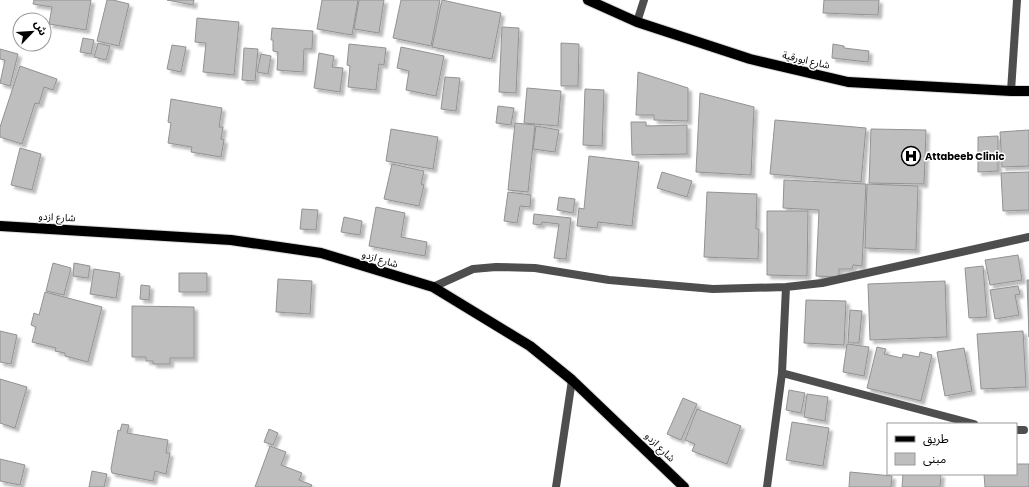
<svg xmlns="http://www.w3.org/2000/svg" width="1029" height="487" font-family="Poppins,'Noto Sans Arabic',sans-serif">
  <defs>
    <filter id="shadow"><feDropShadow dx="3.5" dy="3.5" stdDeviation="1" flood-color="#0004"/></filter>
  </defs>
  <rect width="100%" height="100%" fill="#fff"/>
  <path fill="#bebebe" stroke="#929292" filter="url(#shadow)" d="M34,0H91L86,30L49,24L52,7L33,4Z
    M107,0H113L129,4L119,46L97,41Z
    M167,0H194L193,5Z
    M322,0H358L352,35L317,29Z
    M359,0H384L379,33L354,29Z
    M401,0H440L431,46L393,38Z
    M442,0L501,13L492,59L432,47Z
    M824,0H879L878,15L823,13Z
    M197,18L239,22L234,75L203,72L206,43L195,42Z
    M17,23L20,24V37L15,36Z
    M502,27L519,28L516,93L499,92Z
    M272,28L313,31L312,49H304L303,72L277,70L278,52L273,51V40H271Z
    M83,38L94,40L91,54L80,52Z
    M98,43L110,46L106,60L94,57Z
    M561,43L579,44L578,86H561Z
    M349,44L386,48L384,65L379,64L376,90L348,87L350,66L347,65Z
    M833,44L844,46V48L869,51L868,62L832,58Z
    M172,45L186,47L181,72L167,69Z
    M401,47L444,56L436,96L406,90L409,71L397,68Z
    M244,48L258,49L255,81L242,80Z
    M0,49L18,54L10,86L0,83L5,60L0,59Z
    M319,53L334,56L332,67L343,68L340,92L314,88Z
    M261,54L271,56L268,74L257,72Z
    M20,66L57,79L53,90L44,87L39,104L35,103L22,144L0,137V127Z
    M638,72L688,88V121L654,120V115H636Z
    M445,77L460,78L456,111L441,109Z
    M527,88L561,91L558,126L524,123Z
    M585,89L604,90L602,146L583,145Z
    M700,93L754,107L751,175L696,172Z
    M171,99L222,108L219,127H223L221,139L224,140L221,157L191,152L192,147L168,143L171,123L168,122Z
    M498,106L514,108L511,125L496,123Z
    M775,120L866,128L861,182L770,174Z
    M631,122H646V126L687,125V154L632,155Z
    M515,123L535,125L528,192L508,190Z
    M536,126L559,130L555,152L533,149Z
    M391,129L438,137L433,169L386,161Z
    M871,129L926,130L924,184L869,183Z
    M1029,130V166L1002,167L1000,132Z
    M998,136V171L978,172V137Z
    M20,148L41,154L32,190L11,185Z
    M589,156L639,162L632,226L598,222L597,228L577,226L579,208L584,209Z
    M392,164L424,171L421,184L424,185L419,206L384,199Z
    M662,172L692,181L687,197L657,188Z
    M1029,172V210L1003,211L1001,173Z
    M784,180L866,184L862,266L853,265L852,269H839V277L816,276L819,210L783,208Z
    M867,184L918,186L916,250L865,248Z
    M508,192L531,195L530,207L520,206L517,223L504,221Z
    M707,192L757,194L756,229H759L758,259L704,257Z
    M559,197L575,199L573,213L557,210Z
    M376,207L405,213L401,237L427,242L425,256L369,246Z
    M302,209L318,210L316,230L300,229Z
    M767,211H808L807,276L767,275Z
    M534,214L571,218L566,259L554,258L559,224L542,222L541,225L533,224Z
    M344,217L362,221L360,235L341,232Z
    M1018,255L1022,280L990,285L985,260Z
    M53,263L71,268L64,295L46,291Z
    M74,263L90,266L88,278L73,276Z
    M983,266L987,317L969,318L965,268Z
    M94,269L120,273L116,298L90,294Z
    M179,273H207V292H179Z
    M278,279L312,281L310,314L276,312Z
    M1027,280H1029V337Z
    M945,281L947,337L870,340L868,284Z
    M141,285L150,286L149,300L140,299Z
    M1018,286L1020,294L1015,295L1019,315L995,319L990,290Z
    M45,292L102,307L88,362L65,356V353L55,351L56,348L32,342L36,327L31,325L34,313L39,315Z
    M806,300L846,301L844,345L804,343Z
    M132,306L194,307V358H170V364H153V361H146V357H132Z
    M850,310L862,311L859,343H848Z
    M0,331L17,335L11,364L0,362Z
    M1023,331L1026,387L981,389L977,334Z
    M847,344L869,347L864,376L843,372Z
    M877,347L886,349L884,354L902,358L903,354L919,357L920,352L932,355L921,401L867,388Z
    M964,348L972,391L945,396L937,352Z
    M0,379L27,387L15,428L0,423Z
    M789,390L805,393L801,413L786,410Z
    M807,394L828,397L825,421L804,417Z
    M683,398L697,404L681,440L667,434Z
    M697,409L741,426L727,464L692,451L695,444L685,440Z
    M792,422L829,428L823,466L786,460Z
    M122,424L129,425L127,433L168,440L166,453H170L166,474L155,471L153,481L112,473L111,469L118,430L120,431Z
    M269,429L278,433L273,445L264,442Z
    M270,446L286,452L281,465L302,473L299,480L312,485L311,487H255Z
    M0,459L25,465L20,485L0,481Z
    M1016,464H1029V487H985L984,474H1016Z
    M92,471L107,474L104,487H89Z
    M850,472L892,476L891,487H849Z
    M903,474H941L940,487H902Z"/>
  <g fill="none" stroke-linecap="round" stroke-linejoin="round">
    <g stroke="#dbdbdb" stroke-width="12">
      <path id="primary" d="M588,0L637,22L750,59L848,82L1011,91H1029
        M0,226L231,240L321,253L433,287L530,346L572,380L684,487"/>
    </g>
    <path stroke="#4e4e4e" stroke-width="8" d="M637,22L644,0
      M1011,91L1017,0
      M433,287L473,269L496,267L535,268L609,280L713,289L786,287L822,283L1029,237
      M782,373L974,424
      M1016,430H1024
      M556,487L572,380
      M767,487L782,373L786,287"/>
    <use href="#primary" stroke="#000" stroke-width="10"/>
  </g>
  <defs>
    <g id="hospital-ring" transform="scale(1)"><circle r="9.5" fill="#fff" stroke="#000" stroke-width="1.5"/><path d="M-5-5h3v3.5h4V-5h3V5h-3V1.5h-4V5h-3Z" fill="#000"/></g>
  </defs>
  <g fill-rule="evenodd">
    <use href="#hospital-ring" x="911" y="156"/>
  </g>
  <g text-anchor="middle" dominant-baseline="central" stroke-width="3" stroke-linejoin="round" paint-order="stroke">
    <g font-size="10" fill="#000" stroke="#fff">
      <text transform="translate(806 60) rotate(13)">شارع ابورقية</text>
      <text transform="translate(57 217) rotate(3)">شارع ازدو</text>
      <text transform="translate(380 259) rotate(17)">شارع ازدو</text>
      <text transform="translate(660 447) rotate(44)">شارع ازدو</text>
    </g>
    <g font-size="10" font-weight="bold" fill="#000" stroke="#fff" text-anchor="start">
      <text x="925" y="156">Attabeeb Clinic</text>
    </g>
  </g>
  <rect x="887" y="423" width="130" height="52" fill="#ffffff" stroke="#999999"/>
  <rect x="895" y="436" width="20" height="6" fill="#000000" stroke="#999999"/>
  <text x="923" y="443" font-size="12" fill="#000000">طريق</text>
  <rect x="895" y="453" width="20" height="12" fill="#bebebe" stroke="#999999"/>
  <text x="923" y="463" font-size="12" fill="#000000">مبنى</text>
  <g transform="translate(32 32) rotate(65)"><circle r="19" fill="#ffffff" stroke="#999999"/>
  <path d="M0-3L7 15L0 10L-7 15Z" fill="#000000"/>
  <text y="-6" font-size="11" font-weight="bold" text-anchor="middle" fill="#000000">ش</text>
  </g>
</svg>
